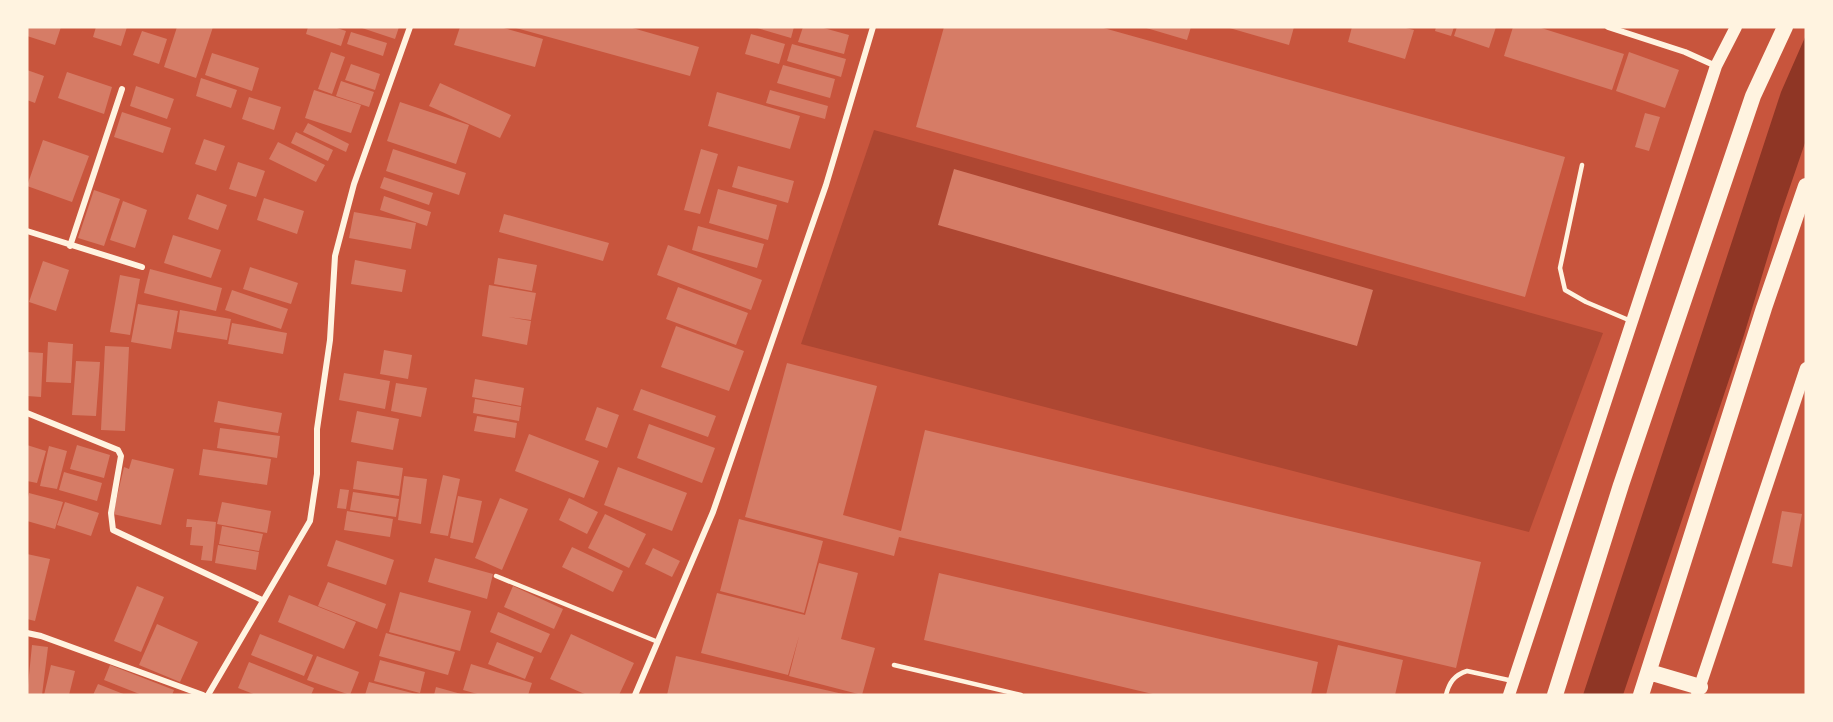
<svg xmlns="http://www.w3.org/2000/svg" width="1833" height="722" font-family="'Times New Roman',serif">
  <rect width="100%" height="100%" fill="#c8553d"/>
  <path fill="#ae4732" d="M874,130L1603,333L1529,532L801,344Z"/>
  <path fill="#8f3625" d="M1806,35V140L1781,213L1744,335L1623,695H1583L1781,92Z"/>
  <path fill="#d67c66" d="M27,27H61L55,45L27,36Z
    M96,27H127L121,46L93,37Z
    M177,27H213L196,78L164,67Z
    M308,27H334L346,31L341,46L306,34Z
    M359,27H399L395,39Z
    M460,27H500L543,39L535,67L454,45Z
    M629,27L699,47L690,76L516,28Z
    M754,27H794L791,38Z
    M803,27H820L849,35L844,54L798,42Z
    M944,27H1100L1565,157L1525,297L916,127Z
    M1143,27H1191L1187,40Z
    M1226,27H1294L1289,45Z
    M1352,27H1402L1414,30L1405,59L1348,42Z
    M1436,27H1454L1451,36L1435,31Z
    M1457,27H1496L1489,48L1454,36Z
    M1513,27H1538L1624,54L1612,90L1504,56Z
    M142,31L167,39L159,64L133,55Z
    M351,32L387,43L383,56L347,44Z
    M751,34L785,44L779,64L745,54Z
    M792,44L846,59L841,77L787,61Z
    M331,52L345,57L332,94L318,89Z
    M1629,52L1679,70L1665,108L1616,91Z
    M212,53L259,68L252,91L205,75Z
    M351,64L380,74L375,90L345,80Z
    M783,65L835,79L830,98L777,83Z
    M27,70L44,76L35,103L27,100Z
    M67,72L112,87L104,114L58,98Z
    M201,78L237,90L231,108L196,96Z
    M341,81L374,92L369,107L336,96Z
    M440,83L511,115L500,138L429,106Z
    M136,86L174,99L167,119L130,106Z
    M314,90L361,105L351,133L305,118Z
    M770,90L828,106L825,119L766,103Z
    M717,92L800,116L790,149L708,126Z
    M249,97L281,107L274,130L242,119Z
    M400,102L469,125L456,164L387,141Z
    M122,112L171,128L163,153L114,137Z
    M1645,113L1660,117L1649,151L1635,147Z
    M308,123L349,144L346,152L303,132Z
    M296,132L333,150L328,161L291,143Z
    M204,139L225,146L216,171L195,164Z
    M43,140L89,156L72,202L27,186Z
    M278,142L325,165L316,182L269,159Z
    M393,149L466,173L459,195L386,171Z
    M701,149L718,154L700,214L684,210Z
    M238,162L265,171L256,197L229,189Z
    M738,166L794,181L788,203L732,187Z
    M954,169L1373,290L1357,346L938,225Z
    M384,177L433,193L429,205L380,188Z
    M718,189L777,205L768,240L709,223Z
    M94,190L120,199L104,246L78,238Z
    M197,194L227,205L218,230L188,219Z
    M384,196L431,212L427,226L380,210Z
    M264,198L304,211L297,234L257,220Z
    M123,201L147,210L135,248L110,240Z
    M354,212L416,223L411,249L349,238Z
    M504,214L609,243L603,261L499,232Z
    M698,226L764,244L757,268L692,250Z
    M173,235L221,250L211,278L164,263Z
    M668,245L762,280L751,310L657,275Z
    M498,258L537,265L532,291L494,284Z
    M355,260L406,270L402,292L351,284Z
    M43,261L69,270L56,311L29,302Z
    M250,267L298,283L291,304L243,289Z
    M150,269L222,288L216,311L144,293Z
    M120,275L140,279L130,335L110,332Z
    M489,285L536,293L531,320L508,317L531,321L527,345L482,336Z
    M678,287L748,313L736,345L666,319Z
    M232,290L288,309L281,329L225,310Z
    M138,304L178,311L171,349L131,342Z
    M180,310L231,319L227,340L177,332Z
    M232,323L287,333L283,354L228,344Z
    M676,326L744,351L729,391L661,367Z
    M48,342L73,344L71,383L46,382Z
    M105,346L129,347L125,431L101,430Z
    M384,350L412,355L408,379L380,374Z
    M27,352L43,353L41,397L27,396Z
    M76,361L100,362L96,416L72,415Z
    M787,363L877,386L843,515L901,531L925,430L1481,562L1456,668L899,537L894,556L745,517Z
    M344,373L390,381L385,409L339,400Z
    M475,379L524,388L521,406L472,397Z
    M396,383L427,388L421,417L391,411Z
    M641,389L716,416L708,437L633,410Z
    M475,399L521,407L519,421L473,413Z
    M218,401L282,413L278,433L214,422Z
    M597,407L619,415L607,448L585,440Z
    M357,411L399,419L393,450L351,442Z
    M477,416L517,423L515,438L474,431Z
    M649,424L715,448L702,483L637,458Z
    M220,428L280,436L277,458L217,448Z
    M529,434L599,461L584,498L515,471Z
    M27,445L46,451L37,483L27,481Z
    M77,445L110,455L104,478L70,469Z
    M49,446L67,451L57,489L40,486Z
    M203,449L271,459L267,485L199,475Z
    M132,459L174,469L161,525L113,514L124,467L129,469Z
    M357,461L403,468L399,496L353,489Z
    M618,467L687,493L672,531L604,505Z
    M64,472L102,483L97,501L59,490Z
    M443,475L460,479L448,536L430,533Z
    M404,476L427,479L421,524L398,520Z
    M340,489L349,490L346,509L337,508Z
    M353,492L399,499L396,517L350,510Z
    M29,493L63,502L55,529L27,521V501Z
    M458,496L482,501L473,543L450,538Z
    M500,498L528,509L502,570L475,558Z
    M569,498L598,512L587,534L559,520Z
    M65,502L99,513L91,536L57,525Z
    M222,502L271,511L267,533L217,524Z
    M347,511L393,519L390,537L344,530Z
    M1782,511L1802,514L1792,567L1772,563Z
    M605,514L646,534L629,568L588,548Z
    M187,519L216,522L212,561L201,560L203,546L190,545L192,527H186Z
    M739,519L823,541L804,613L720,591Z
    M222,526L263,534L259,551L219,544Z
    M336,540L394,560L386,585L327,566Z
    M218,545L259,552L256,570L215,563Z
    M572,547L623,571L613,592L562,567Z
    M653,548L680,561L672,577L645,564Z
    M27,554L50,559L35,621L27,619Z
    M435,558L493,574L487,599L428,582Z
    M819,563L858,573L841,639L875,648L862,695L789,676L799,636L788,675L701,653L717,593L805,615Z
    M939,573L1318,662L1311,695H1157L924,640Z
    M328,582L386,604L377,629L318,606Z
    M137,586L164,597L141,652L114,641Z
    M513,586L563,609L554,629L504,607Z
    M400,592L471,611L460,651L389,632Z
    M289,595L356,622L344,649L278,622Z
    M498,612L550,634L541,653L490,632Z
    M157,624L198,642L180,682L139,665Z
    M386,633L455,652L448,675L379,656Z
    M260,634L313,655L304,676L251,655Z
    M571,634L634,663L619,695H587L550,679Z
    M497,642L534,657L525,679L488,664Z
    M32,645L48,647L42,695H27Z
    M1338,645L1403,660L1395,695H1326Z
    M317,656L359,672L350,695L307,680Z
    M676,656L843,694V695H667Z
    M380,660L425,672L420,693L374,681Z
    M249,662L314,688L311,695H256L238,688Z
    M471,664L532,683L528,695H481L463,690Z
    M51,665L75,671L69,695H44Z
    M110,665L174,690L172,695H142L104,680Z
    M369,682L416,694V695H365Z
    M98,684L126,695H93Z
    M436,687L461,694L460,695H434Z"/>
  <g fill="none" stroke-linecap="round" stroke-linejoin="round">
    <path stroke="#fff3e0" stroke-width="4.5" d="M1582,165L1560,268L1565,290L1586,302L1631,321
      M496,576L658,642
      M894,665L1021,695
      M1446,695C1449,683 1454,675 1467,671L1513,681"/>
    <path stroke="#fff3e0" stroke-width="6" d="M1608,27L1685,52L1716,66
      M27,231L142,267
      M70,246L122,89
      M27,413L118,450L121,456L111,513L113,530L262,600
      M27,633L41,636L203,695
      M208,695L310,521L317,474V429L330,340L335,256L354,184L410,27
      M635,695L713,512L826,185L873,27"/>
    <path stroke="#fff3e0" stroke-width="12" d="M1509,695L1716,66L1736,27
      M1697,695L1806,368"/>
    <path stroke="#fff3e0" stroke-width="16" d="M1649,672L1700,687
      M1555,695L1621,485L1753,96L1785,27
      M1641,695L1764,308L1806,186"/>
  </g>
  <rect width="1833" height="722" fill="none" stroke="#fff3e0" stroke-width="57"/>
</svg>
